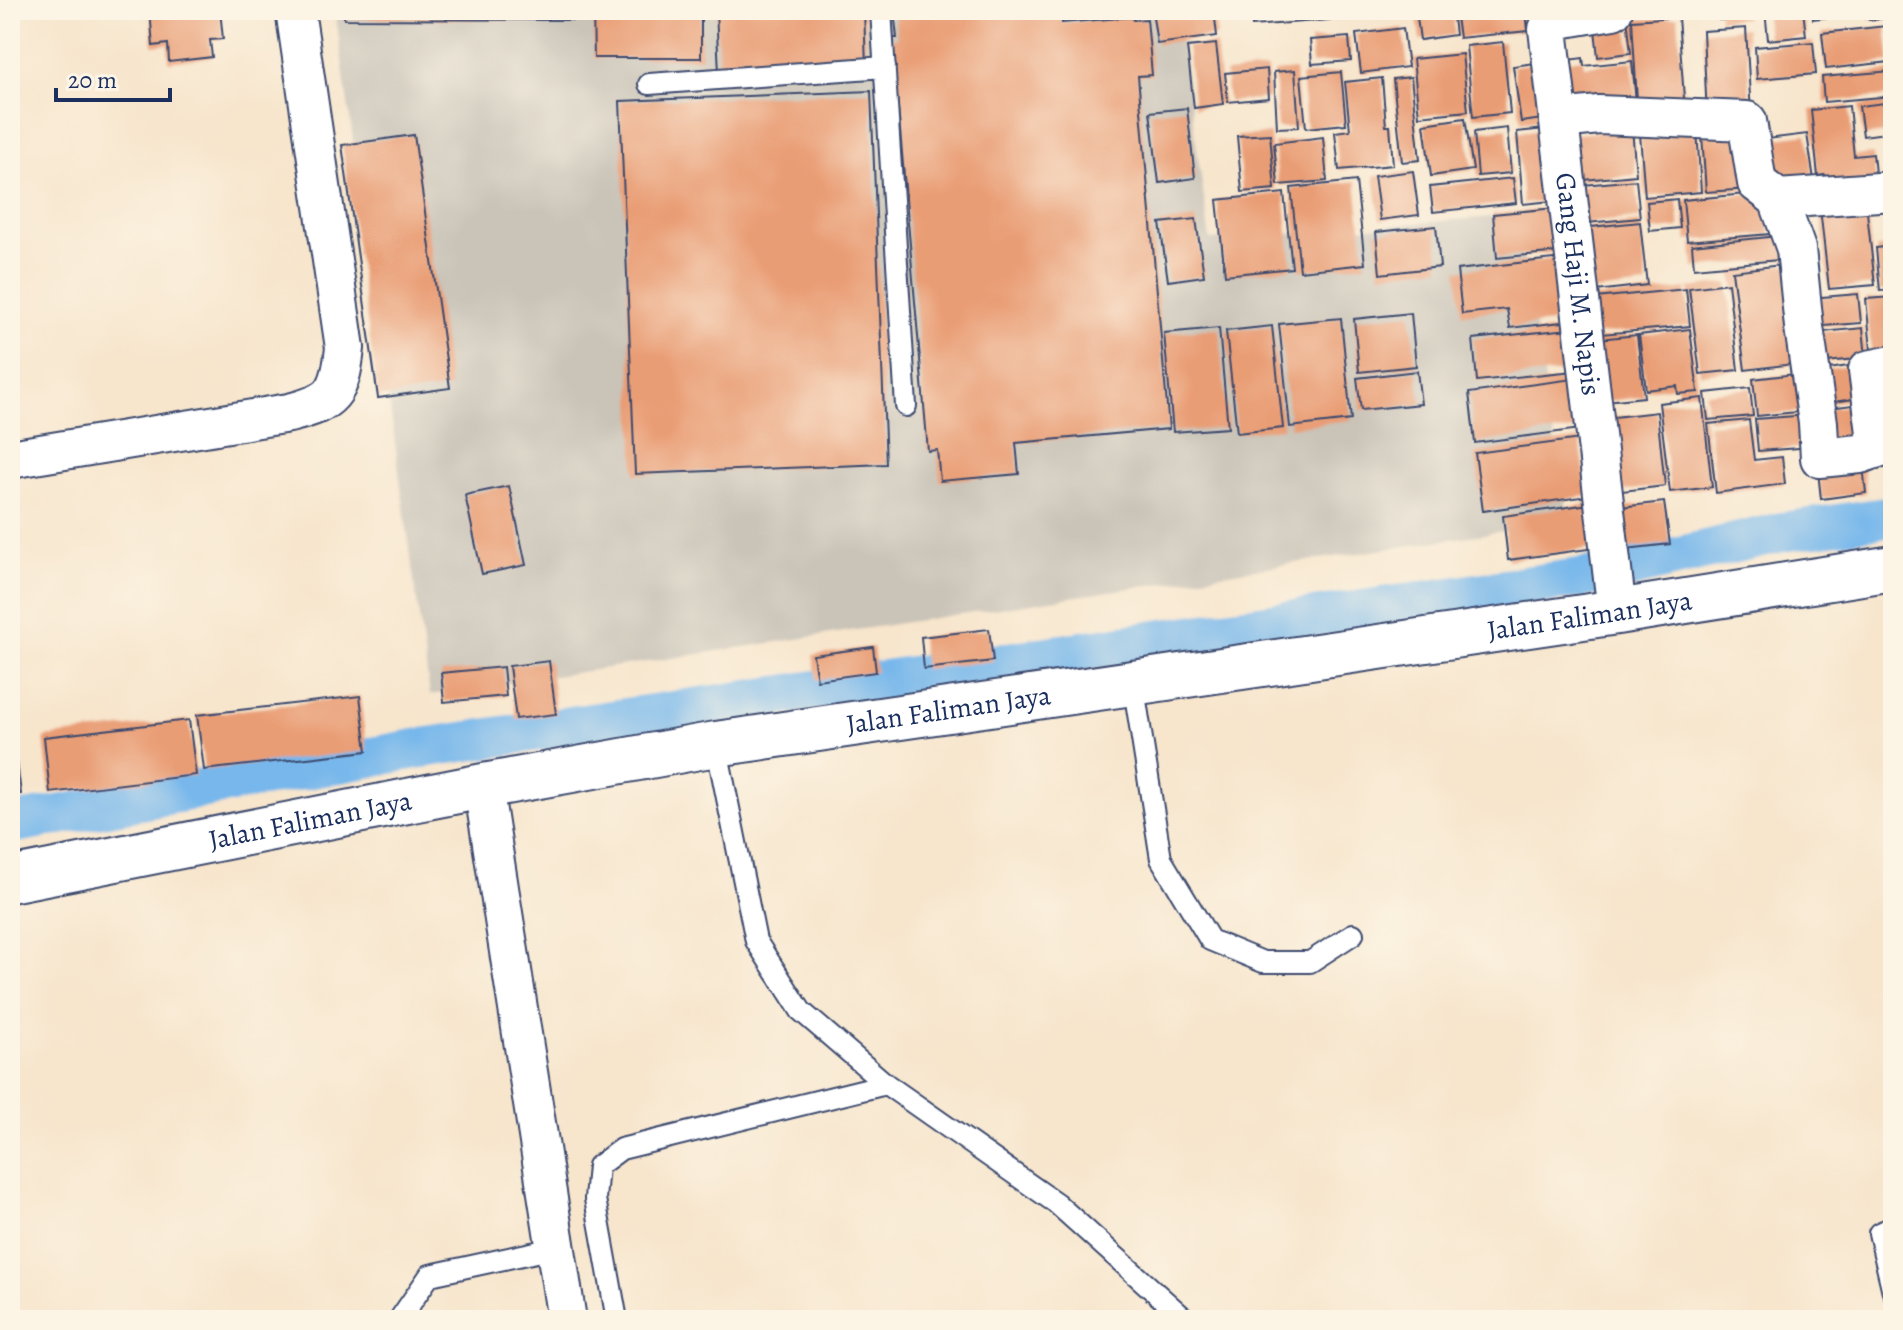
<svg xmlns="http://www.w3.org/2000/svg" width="1903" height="1330" font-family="Alegreya,serif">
  <rect width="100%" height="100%" fill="#fcf5e5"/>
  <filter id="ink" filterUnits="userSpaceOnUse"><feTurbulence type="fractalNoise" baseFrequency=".0125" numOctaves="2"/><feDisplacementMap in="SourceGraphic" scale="16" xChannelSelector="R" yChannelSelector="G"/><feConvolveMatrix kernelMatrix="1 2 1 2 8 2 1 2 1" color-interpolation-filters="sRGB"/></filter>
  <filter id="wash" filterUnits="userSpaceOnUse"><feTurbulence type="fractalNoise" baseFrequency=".006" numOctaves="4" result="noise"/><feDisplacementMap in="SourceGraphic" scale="32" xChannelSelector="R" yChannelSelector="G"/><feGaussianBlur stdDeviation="1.8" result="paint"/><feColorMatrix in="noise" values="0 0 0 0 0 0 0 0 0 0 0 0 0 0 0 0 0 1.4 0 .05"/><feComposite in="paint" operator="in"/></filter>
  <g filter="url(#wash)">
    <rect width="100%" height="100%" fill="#f7e5cc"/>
    <path fill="#c9c3b8" d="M335,10H1177L1210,240L1516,215L1569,521L430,695Z"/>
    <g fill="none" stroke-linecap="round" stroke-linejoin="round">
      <path stroke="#77b7eb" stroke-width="40" d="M10,824L415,749L1600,575L1782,532L1893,516"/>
    </g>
    <g id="blocks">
      <path fill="#e99d75" d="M150,10H220L223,39L210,40L212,57L169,62L168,44L153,46Z
        M344,10H579V20L344,19Z
        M593,10H701V58H594Z
        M716,10H864L866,67L719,73Z
        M894,10H1060L1062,23L1132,17L1133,20L1147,19L1152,75L1138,76L1169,429L1016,443L1019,474L940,481L937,450L928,451L892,38H897Z
        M1152,10H1214L1217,36L1157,44Z
        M1251,10H1379V16L1252,26Z
        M1416,10H1452L1455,35L1420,40Z
        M1455,10H1526L1528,31L1459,38Z
        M1718,10H1745L1746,18L1719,20Z
        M1765,10H1803L1806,36L1768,40Z
        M1812,10H1857V14L1813,19Z
        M1868,10H1893V17L1869,20Z
        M1627,17L1631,53L1598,57L1594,20Z
        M1678,17L1685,112L1638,116L1632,20Z
        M1886,26L1890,62L1826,69L1822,33Z
        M1403,28L1408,67L1361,73L1356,34Z
        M1746,28L1751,114L1707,117L1703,31Z
        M1349,37L1351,61L1312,64L1310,40Z
        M1503,42L1510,113L1473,117L1466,46Z
        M1813,42L1816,74L1757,79L1755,47Z
        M1216,44L1223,104L1194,108L1187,47Z
        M1462,54L1468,111L1419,116L1413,59Z
        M1583,58L1584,66L1632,61L1636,101L1564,109L1560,61Z
        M1535,63L1543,119L1521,122L1513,66Z
        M1267,69L1269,98L1228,102L1225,73Z
        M1295,70L1299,127L1277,128L1274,72Z
        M1892,71L1893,96L1824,102L1822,77Z
        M1341,72L1346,124L1306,128L1301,76Z
        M1411,77L1420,160L1402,162L1393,79Z
        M1382,78L1386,126H1390L1393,165L1339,170L1335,132L1350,130L1345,82Z
        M871,91L886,464L635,474L620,101Z
        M1893,102V132L1863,136L1859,106Z
        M1849,106L1854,156L1873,154L1876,183L1826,187L1825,175L1818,176L1811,110Z
        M1187,108L1195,178L1159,183L1150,112Z
        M1465,118L1473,170L1431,176L1424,124Z
        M1507,128L1511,173L1478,176L1474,132Z
        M1632,128L1636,175L1573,181L1568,135Z
        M1545,129L1552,201L1523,204L1517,132Z
        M1697,129L1701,192L1645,197L1640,134Z
        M1745,132L1749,189L1706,192L1702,135Z
        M1270,134L1275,189L1242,192L1237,136Z
        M1807,134L1814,180L1764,186L1759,140Z
        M414,135L450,388L378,398L342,145Z
        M1893,135V181H1891L1887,136Z
        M1323,137L1327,181L1278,185L1274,143Z
        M1413,171L1419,215L1380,220L1374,176Z
        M1513,178L1516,203L1433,212L1430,187Z
        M1636,180L1640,218L1576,224L1573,186Z
        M1356,181L1365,264L1300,271L1291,188Z
        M1766,192L1770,234L1687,241L1683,200Z
        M1284,193L1292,268L1225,275L1217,200Z
        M1865,194L1875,285L1829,289L1819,199Z
        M1677,199L1680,228L1650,231L1647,202Z
        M1555,208L1559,252L1497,258L1493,214Z
        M1196,219L1204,276L1168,281L1160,223Z
        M1640,222L1647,285L1588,292L1581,228Z
        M1436,226L1440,267L1380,274L1376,232Z
        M1788,235L1790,259L1694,268L1692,245Z
        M1893,246V290L1880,291L1876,248Z
        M1562,258L1570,321L1510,328L1507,309L1462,314L1457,270Z
        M1789,264L1801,363L1745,370L1732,271Z
        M1728,283L1738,370L1700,374L1689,288Z
        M1686,289L1690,326L1590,335L1586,299Z
        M1858,294L1861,323L1811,327L1810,298Z
        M1893,297V358L1872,360L1866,299Z
        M1411,313L1416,366L1359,372L1354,319Z
        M1341,318L1351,420L1290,427L1279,324Z
        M1272,326L1283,428L1237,433L1226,331Z
        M1219,328L1228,428L1173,432L1164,333Z
        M1863,328L1866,358L1816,363L1813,333Z
        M1569,329L1574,371L1477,381L1473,339Z
        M1690,329L1698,392L1678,394L1677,386L1646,390L1639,335Z
        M1637,335L1644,397L1596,402L1589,340Z
        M1862,364L1867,397L1820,404L1815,371Z
        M1417,371L1421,404L1361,410L1357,378Z
        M1804,373L1808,411L1757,416L1753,379Z
        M1573,379L1581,429L1475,443L1469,393Z
        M1750,388L1753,416L1708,420L1705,393Z
        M1702,398L1712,487L1670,492L1659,403Z
        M1868,403L1873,448L1825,454L1821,409Z
        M1657,412L1665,486L1614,492L1606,418Z
        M1809,415L1812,447L1758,451L1755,419Z
        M1749,420L1754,460L1782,457L1785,484L1716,493L1708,424Z
        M1580,439L1588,496L1483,511L1475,453Z
        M1862,457L1866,493L1821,499L1817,462Z
        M509,486L526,565L482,574L465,495Z
        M1664,502L1670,544L1617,550L1612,508Z
        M1590,504L1596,548L1508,560L1503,516Z
        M989,629L993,661L924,669L921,637Z
        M873,647L876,672L817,680L813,655Z
        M549,661L556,714L516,719L509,666Z
        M503,667L506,696L444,702L441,673Z
        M360,696L367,751L204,770L197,715Z
        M189,720L196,775L50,793L44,737Z
        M10,745H15L21,794L10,796Z"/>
    </g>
  </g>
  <g filter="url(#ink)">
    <use href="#blocks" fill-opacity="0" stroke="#3c4a6e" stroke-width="2"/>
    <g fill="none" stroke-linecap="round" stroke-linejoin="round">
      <g stroke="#3c4a6e" stroke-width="24">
        <path id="service" d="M881,10L906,406
          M649,84L885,67
          M1133,682L1161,859L1210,940L1263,962H1310L1353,934
          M716,744L756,941L801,1011L886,1084L1056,1203L1186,1320
          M1893,1227L1879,1233L1893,1292
          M399,1320L430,1275L555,1248
          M617,1320L595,1199L598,1166L621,1149L886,1084"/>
      </g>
      <g stroke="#3c4a6e" stroke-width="42">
        <g id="minor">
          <path id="s1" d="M1613,10L1553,20L1548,29L1617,612"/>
          <path d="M1560,119L1599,115L1747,121L1757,183L1778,199L1893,191"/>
          <path d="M1778,199L1796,249L1804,327L1818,423L1820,458L1860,454L1878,448L1868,370L1893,365"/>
          <path d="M10,459L289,413C333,402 340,394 345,348L295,10"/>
          <path d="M483,786L567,1320"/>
        </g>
      </g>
      <g stroke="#3c4a6e" stroke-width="48">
        <g id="tertiary">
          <path id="s2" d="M10,880L483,786L716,744L1617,612L1893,568"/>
        </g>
      </g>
      <use href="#service" stroke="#fff" stroke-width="20"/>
      <use href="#minor" stroke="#fff" stroke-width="38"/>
      <use href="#tertiary" stroke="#fff" stroke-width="44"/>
    </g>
  </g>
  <g text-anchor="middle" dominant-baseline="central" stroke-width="6" stroke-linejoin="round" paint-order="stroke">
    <g font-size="28" fill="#1b2f5e" stroke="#fcf5e5">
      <text stroke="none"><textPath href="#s1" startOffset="328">Gang Haji M. Napis</textPath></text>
      <text stroke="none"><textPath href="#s2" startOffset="1602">Jalan Faliman Jaya</textPath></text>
      <text stroke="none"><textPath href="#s2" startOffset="954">Jalan Faliman Jaya</textPath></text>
      <text stroke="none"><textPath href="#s2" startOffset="306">Jalan Faliman Jaya</textPath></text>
    </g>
  </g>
  <rect width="1903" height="1330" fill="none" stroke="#fcf5e5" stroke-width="40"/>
  <path d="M56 88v12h114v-12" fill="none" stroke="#1b2f5e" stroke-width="4"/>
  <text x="68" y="88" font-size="24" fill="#1b2f5e" stroke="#fcf5e5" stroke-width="6" paint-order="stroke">20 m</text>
</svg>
